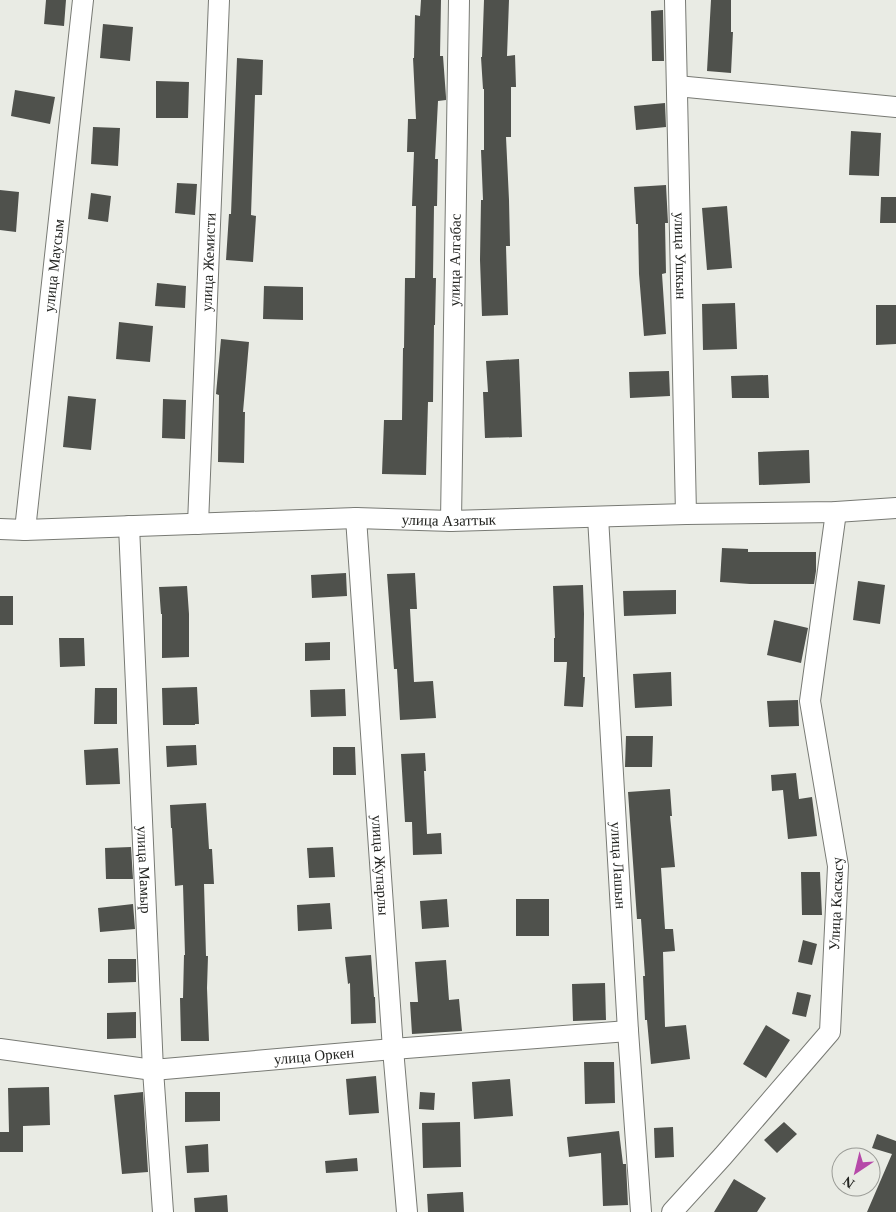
<svg xmlns="http://www.w3.org/2000/svg" width="896" height="1212" font-family="'Times New Roman',serif">
  <rect width="100%" height="100%" fill="#e9ebe4"/>
  <path fill="#4f514c" d="M46,0H66L64,26L44,24Z
    M421,0H441L440,56H443L446,97V100L438,101L435,159H438L437,206H434L433,278H436L435,325H434L433,402H428L426,475L382,474L384,420H402L403,348H404L405,278H415L416,206H412L414,152H407L408,119H416L413,58H414L415,15L420,16Z
    M484,0H509L507,56L515,55L516,87H511V137H506L509,200L510,246H506L508,315L482,316L480,260L481,200H483L481,150H484V89H483L481,57H482Z
    M711,0H731V32H733L731,73L707,71Z
    M663,10L664,61H652L651,11Z
    M103,24L133,27L130,61L100,58Z
    M237,58L263,60L262,95H255L251,215L256,216L253,262L226,260L229,214H231Z
    M156,81L189,82L188,118H156Z
    M15,90L55,97L50,124L11,116Z
    M665,103L666,127L636,130L634,106Z
    M93,127L120,128L118,166L91,164Z
    M851,131L881,133L879,176L849,175Z
    M177,183L197,184L195,215L175,213Z
    M666,185L668,223H665L666,273L662,274L666,334L644,336L639,274L638,224H636L634,187Z
    M0,190L19,192L16,232L0,230Z
    M91,193L111,196L108,222L88,219Z
    M881,197H896V223H880Z
    M727,206L732,268L707,270L702,208Z
    M157,283L186,286L185,308L155,306Z
    M264,286L303,287V320L263,319Z
    M735,303L737,349L703,350L702,304Z
    M876,305H896V344L876,345Z
    M119,322L153,326L150,362L116,359Z
    M221,339L249,342L243,412H245L244,463L218,462L219,395L216,394Z
    M519,359L522,437L485,438L483,392H488L486,361Z
    M669,371L670,396L630,398L629,372Z
    M768,375L769,398H732L731,376Z
    M68,396L96,399L91,450L63,447Z
    M163,399L186,400L185,439L162,438Z
    M809,450L810,483L759,485L758,452Z
    M722,548L748,549V552H816V571L814,584H750L720,582Z
    M346,573L347,596L312,598L311,575Z
    M415,573L417,609H410L414,682L433,681L436,718L400,720L397,669H394L387,574Z
    M858,581L885,585L880,624L853,620Z
    M583,585L584,614L583,677H585L583,707L564,706L567,662H554V638H555L553,586Z
    M187,586L189,614V657L162,658V614H161L159,587Z
    M676,590V614L624,616L623,591Z
    M0,596H13V625H0Z
    M774,620L808,628L801,663L767,655Z
    M59,638H84L85,666L60,667Z
    M330,642V660L305,661V643Z
    M671,672L672,706L635,708L633,674Z
    M197,687L199,724H195V725H163L162,688Z
    M95,688H117V724H94Z
    M345,689L346,716L311,717L310,690Z
    M798,700L799,726L769,727L767,701Z
    M626,736H653L652,767H625Z
    M196,745L197,765L167,767L166,746Z
    M333,747H355L356,775H333Z
    M118,748L120,784L86,785L84,750Z
    M425,753L426,771H424L427,834L441,833L442,854L413,855L412,822H405L401,754Z
    M796,773L799,799L812,797L817,836L788,839L783,790L772,791L771,775Z
    M670,789L672,816H670L675,867L661,868L665,929H673L675,951L663,952L665,1027L686,1025L690,1059L651,1064L647,1020H645L643,976H645L641,919H637L628,792Z
    M206,803L209,849H212L214,884H204L206,956H208L207,988L209,1041H181L180,998H183L184,955H185L183,885L175,886L172,828H171L170,805Z
    M131,847L133,879H106L105,848Z
    M333,847L335,877L309,878L307,848Z
    M801,872H820L822,915H802Z
    M447,899L449,927L422,929L420,901Z
    M516,899H549V936H516Z
    M330,903L332,929L298,931L297,905Z
    M133,904L135,929L100,932L98,908Z
    M803,940L817,944L812,965L798,962Z
    M371,955L374,997H375L376,1023L351,1024L350,983L348,984L345,957Z
    M108,959H136V982L108,983Z
    M446,960L449,1000L459,999L462,1031L412,1034L410,1002H418L415,962Z
    M605,983L606,1020L573,1021L572,984Z
    M797,992L811,995L806,1017L792,1014Z
    M136,1012V1038L107,1039V1013Z
    M766,1025L790,1040L766,1078L743,1064Z
    M584,1062H614L615,1103L585,1104Z
    M376,1076L379,1113L349,1115L346,1079Z
    M510,1079L513,1116L474,1119L472,1082Z
    M49,1087L50,1125L23,1126V1152H0V1132H9L8,1088Z
    M143,1092L148,1172L122,1174L114,1095Z
    M185,1092H220V1121L185,1122Z
    M420,1092L435,1093L434,1110L419,1109Z
    M460,1122L461,1167L423,1168L422,1123Z
    M784,1122L797,1134L777,1153L764,1140Z
    M673,1127L674,1157L655,1158L654,1128Z
    M619,1131L623,1164H626L628,1205L603,1206L601,1153L569,1157L567,1137Z
    M877,1134L896,1141V1212H867L892,1154L872,1148Z
    M208,1144L209,1172L187,1173L185,1146Z
    M357,1158L358,1171L326,1173L325,1161Z
    M734,1179L766,1198L757,1212H714Z
    M463,1192L464,1212H428L427,1194Z
    M227,1195L228,1212H195L194,1198Z"/>
  <g fill="none" stroke-linecap="round" stroke-linejoin="round">
    <g stroke="#787a74" stroke-width="22">
      <g id="street">
        <path id="s1" d="M675,0L686,514"/>
        <path d="M677,86L896,107"/>
        <path id="s2" d="M598,517L628,1031L641,1212"/>
        <path id="s3" d="M356,518L393,1049L407,1212"/>
        <path id="s4" d="M451,521L459,0"/>
        <path id="s5" d="M198,524L219,0"/>
        <path id="s6" d="M129,526L153,1070L163,1212"/>
        <path id="s7" d="M0,529L25,530L356,518L451,521L686,514L836,512L896,508"/>
        <path id="s8" d="M25,530L83,0"/>
        <path id="s9" d="M0,1049L153,1070L393,1049L628,1031"/>
        <path id="s10" d="M672,1212L723,1156L830,1032L838,866L810,701L836,512"/>
      </g>
    </g>
    <use href="#street" stroke="#fff" stroke-width="20"/>
  </g>
  <g text-anchor="middle" dominant-baseline="central" stroke-width="5" stroke-linejoin="round" paint-order="stroke">
    <g font-size="15" fill="#232421" stroke="#e9ebe4">
      <text stroke="none"><textPath href="#s1" startOffset="256">улица Ушкын</textPath></text>
      <text stroke="none"><textPath href="#s4" startOffset="261">улица Алгабас</textPath></text>
      <text stroke="none"><textPath href="#s5" startOffset="262">улица Жемисти</textPath></text>
      <text stroke="none"><textPath href="#s8" startOffset="266">улица Маусым</textPath></text>
      <text stroke="none"><textPath href="#s7" startOffset="449">улица Азаттык</textPath></text>
      <text stroke="none"><textPath href="#s3" startOffset="348">улица Жупарлы</textPath></text>
      <text stroke="none"><textPath href="#s2" startOffset="349">улица Лашын</textPath></text>
      <text stroke="none"><textPath href="#s6" startOffset="344">улица Мамыр</textPath></text>
      <text stroke="none"><textPath href="#s10" startOffset="368">Улица Каскасу</textPath></text>
      <text stroke="none"><textPath href="#s9" startOffset="316">улица Оркен</textPath></text>
    </g>
  </g>
  <g transform="translate(856 1172) rotate(215)"><circle r="24" fill="#e9ebe4" stroke="#9a9b96"/>
  <path d="M0-4L9 19L0 12L-9 19Z" fill="#b649a9"/>
  <text y="-8" font-size="14" font-weight="bold" text-anchor="middle" fill="#232421">N</text>
  </g>
</svg>
